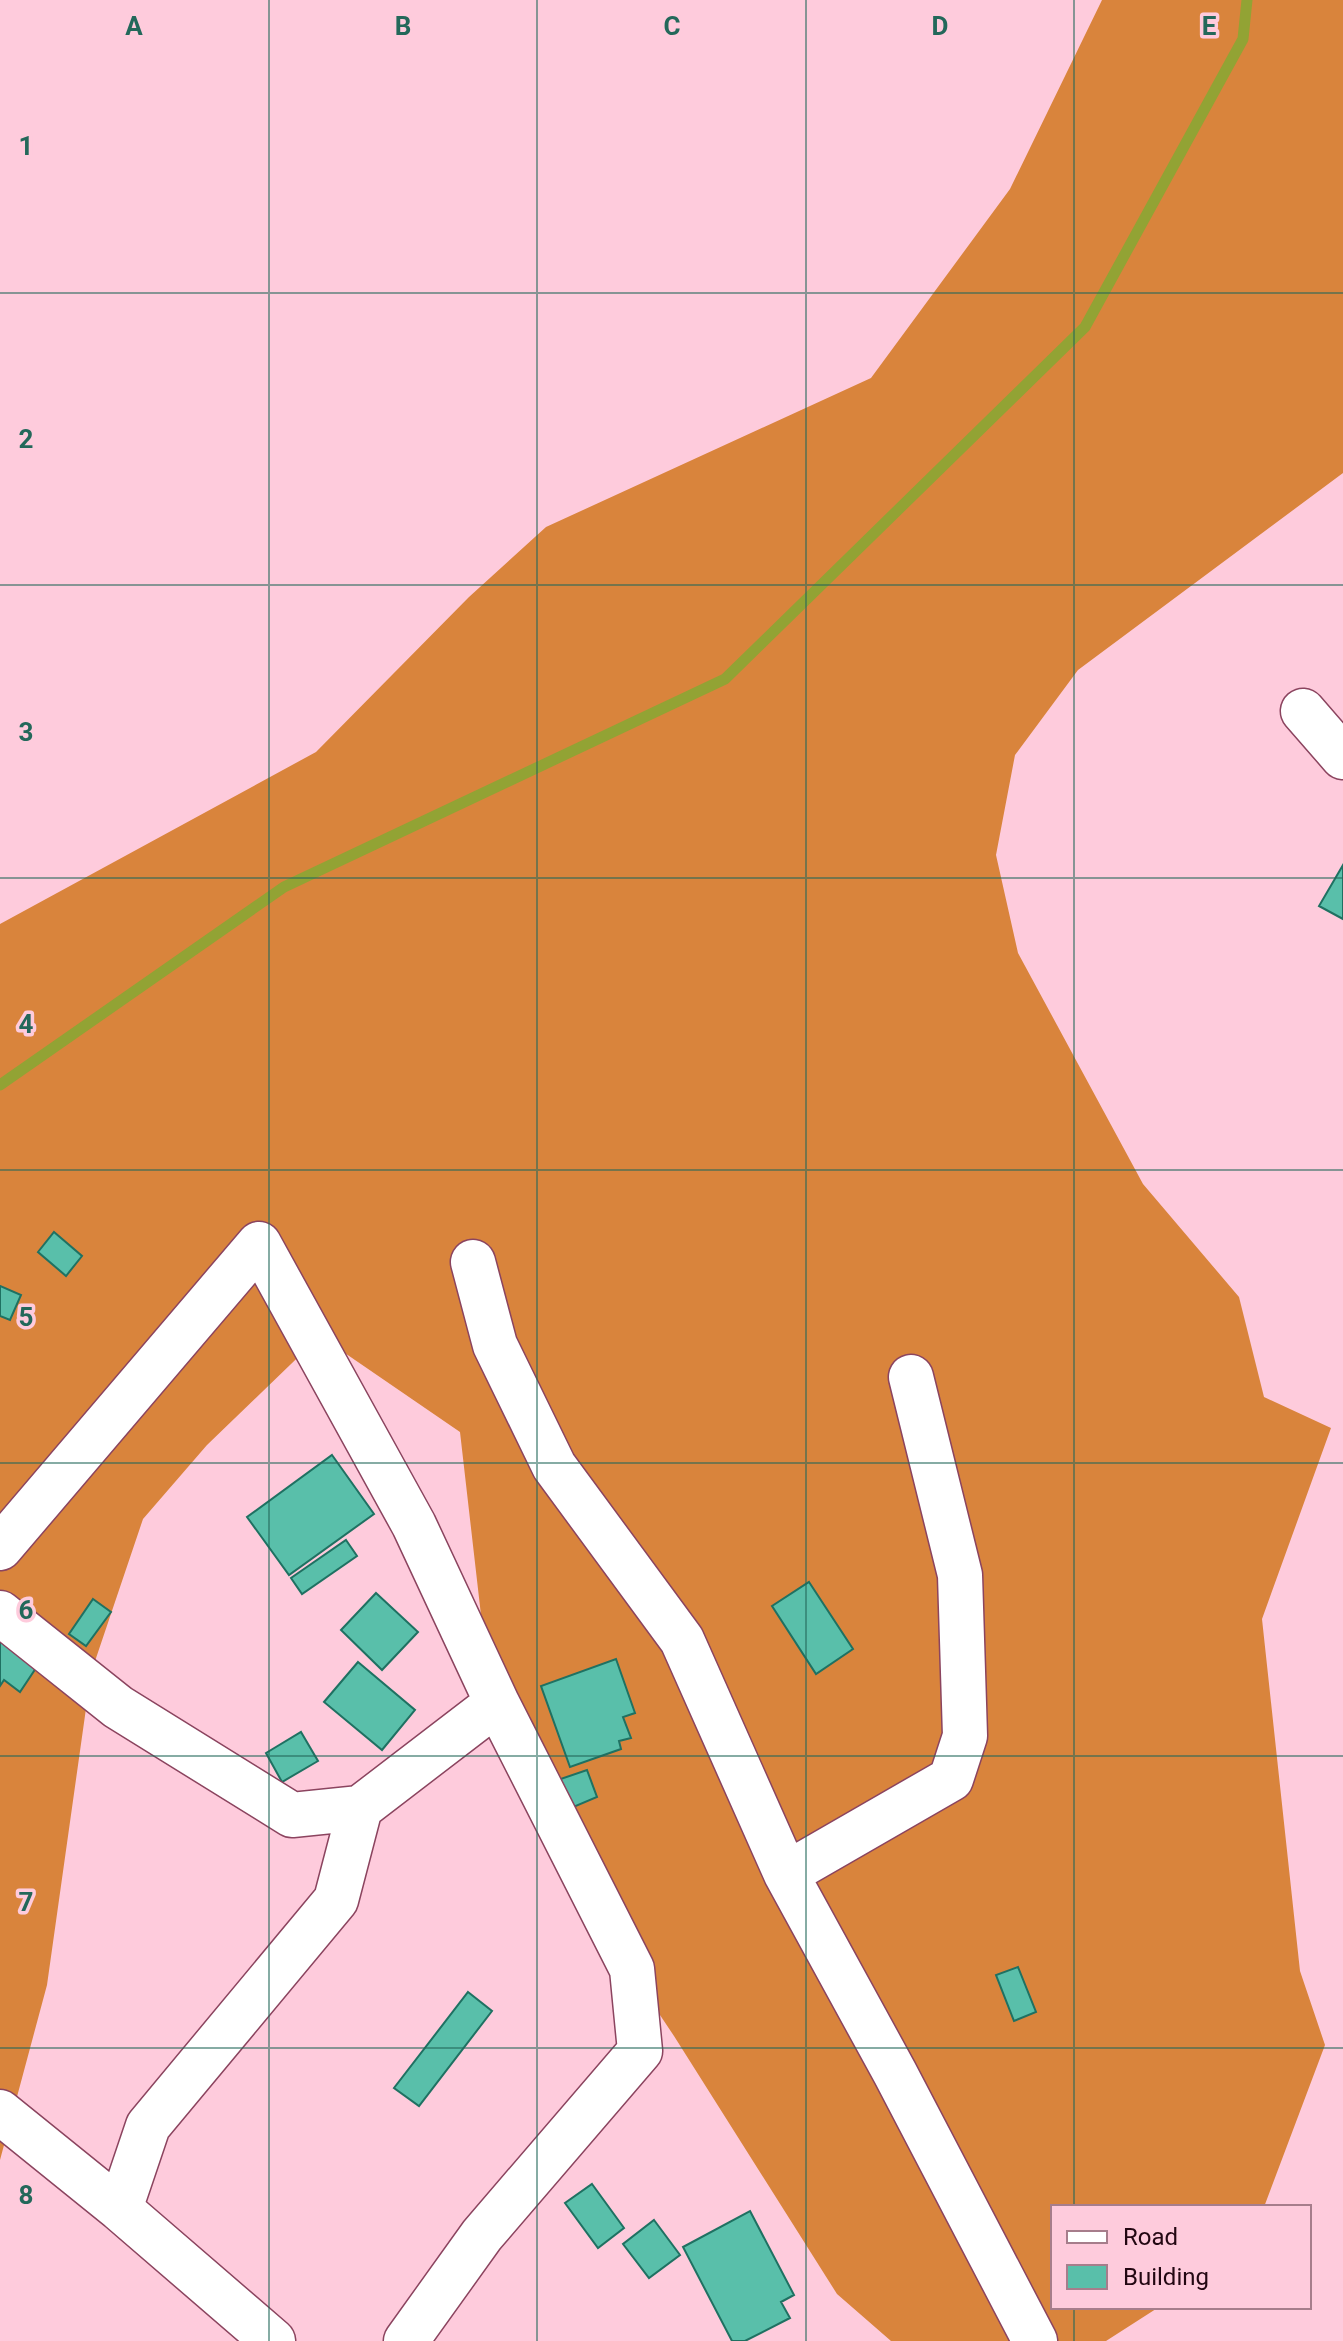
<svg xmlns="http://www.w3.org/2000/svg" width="1343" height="2341" font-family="Roboto,sans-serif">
  <rect width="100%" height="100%" fill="#fecbdc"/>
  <path fill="#d9843c" d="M1102,0H1343V473L1078,670L1015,755L996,855L1018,953L1143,1184L1239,1297L1264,1397L1331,1428L1262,1619L1300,1971L1325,2045L1264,2207H1053V2307H1159L1106,2341H891L837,2294L674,2036L532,1823L485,1650L460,1432L320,1336L207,1445L143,1519L91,1673L47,1985L0,2160V924L316,752L469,597L546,527L871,378L1010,189Z"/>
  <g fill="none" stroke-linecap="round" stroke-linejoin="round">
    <path stroke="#92a334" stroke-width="11" d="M0,1085L284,887L725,679L1085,327L1243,39L1247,0"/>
  </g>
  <path fill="#59bfaa" stroke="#1f7162" stroke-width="2" d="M1343,865V919L1319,906Z
    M54,1232L82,1256L66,1276L38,1252Z
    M0,1286L21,1295L10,1320L0,1316Z
    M332,1455L374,1514L289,1575L247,1517Z
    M346,1540L357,1556L302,1594L291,1578Z
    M809,1582L853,1649L816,1674L772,1606Z
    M376,1593L418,1632L382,1670L341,1630Z
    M93,1599L111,1612L86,1646L69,1634Z
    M0,1639L38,1665L20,1692L4,1680L0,1686Z
    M616,1659L635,1713L623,1717L631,1738L619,1741L621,1749L570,1767L541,1686Z
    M358,1662L415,1710L382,1750L324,1702Z
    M301,1732L318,1761L282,1782L266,1753Z
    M587,1770L597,1797L557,1814L549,1783Z
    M1018,1967L1036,2012L1014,2021L996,1975Z
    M468,1992L492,2011L419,2106L394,2088Z
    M592,2184L624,2228L598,2248L565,2203Z
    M750,2211L794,2295L781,2302L790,2318L745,2341H732L683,2247Z
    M654,2220L680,2255L649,2278L623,2244Z"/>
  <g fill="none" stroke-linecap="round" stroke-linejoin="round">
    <g stroke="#8b445f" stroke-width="47">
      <path id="minor" d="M1303,711L1343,757
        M473,1262L495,1345L554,1466L682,1640L786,1874L895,2073L1035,2341
        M0,1548L259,1244L414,1525L497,1703L632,1969L640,2051L482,2235L406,2341
        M0,1613L118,1707L292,1815L360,1808L497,1703
        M786,1874L951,1779L965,1736L960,1575L911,1377
        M0,2112L120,2209
        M273,2341L120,2209L148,2126L336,1900L360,1808"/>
    </g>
    <use href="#minor" stroke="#fff" stroke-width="44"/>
  </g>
  <path fill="none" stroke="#23685a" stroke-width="2" stroke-opacity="0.55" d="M269,0V2341M537,0V2341M806,0V2341M1074,0V2207M0,293H1343M0,585H1343M0,878H1343M0,1170H1343M0,1463H1343M0,1756H1343M0,2048H1343M1074,2307V2341"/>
  <g font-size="26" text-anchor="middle" font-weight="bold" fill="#23685a" stroke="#fecbdc" stroke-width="7" stroke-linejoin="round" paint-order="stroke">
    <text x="134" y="35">A</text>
    <text x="403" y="35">B</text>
    <text x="672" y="35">C</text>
    <text x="940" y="35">D</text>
    <text x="1209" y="35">E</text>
    <text x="26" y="155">1</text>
    <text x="26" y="448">2</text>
    <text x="26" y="741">3</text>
    <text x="26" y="1033">4</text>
    <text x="26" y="1326">5</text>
    <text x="26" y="1619">6</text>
    <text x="26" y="1911">7</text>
    <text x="26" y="2204">8</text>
  </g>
  <rect x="1051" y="2205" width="260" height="104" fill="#fecbdc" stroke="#a67d8b" stroke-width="2"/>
  <rect x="1067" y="2231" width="40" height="12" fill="#ffffff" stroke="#a67d8b" stroke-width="2"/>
  <text x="1123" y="2245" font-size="24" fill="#230712">Road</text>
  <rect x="1067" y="2265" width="40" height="24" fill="#59bfaa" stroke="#a67d8b" stroke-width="2"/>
  <text x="1123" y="2285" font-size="24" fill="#230712">Building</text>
</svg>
